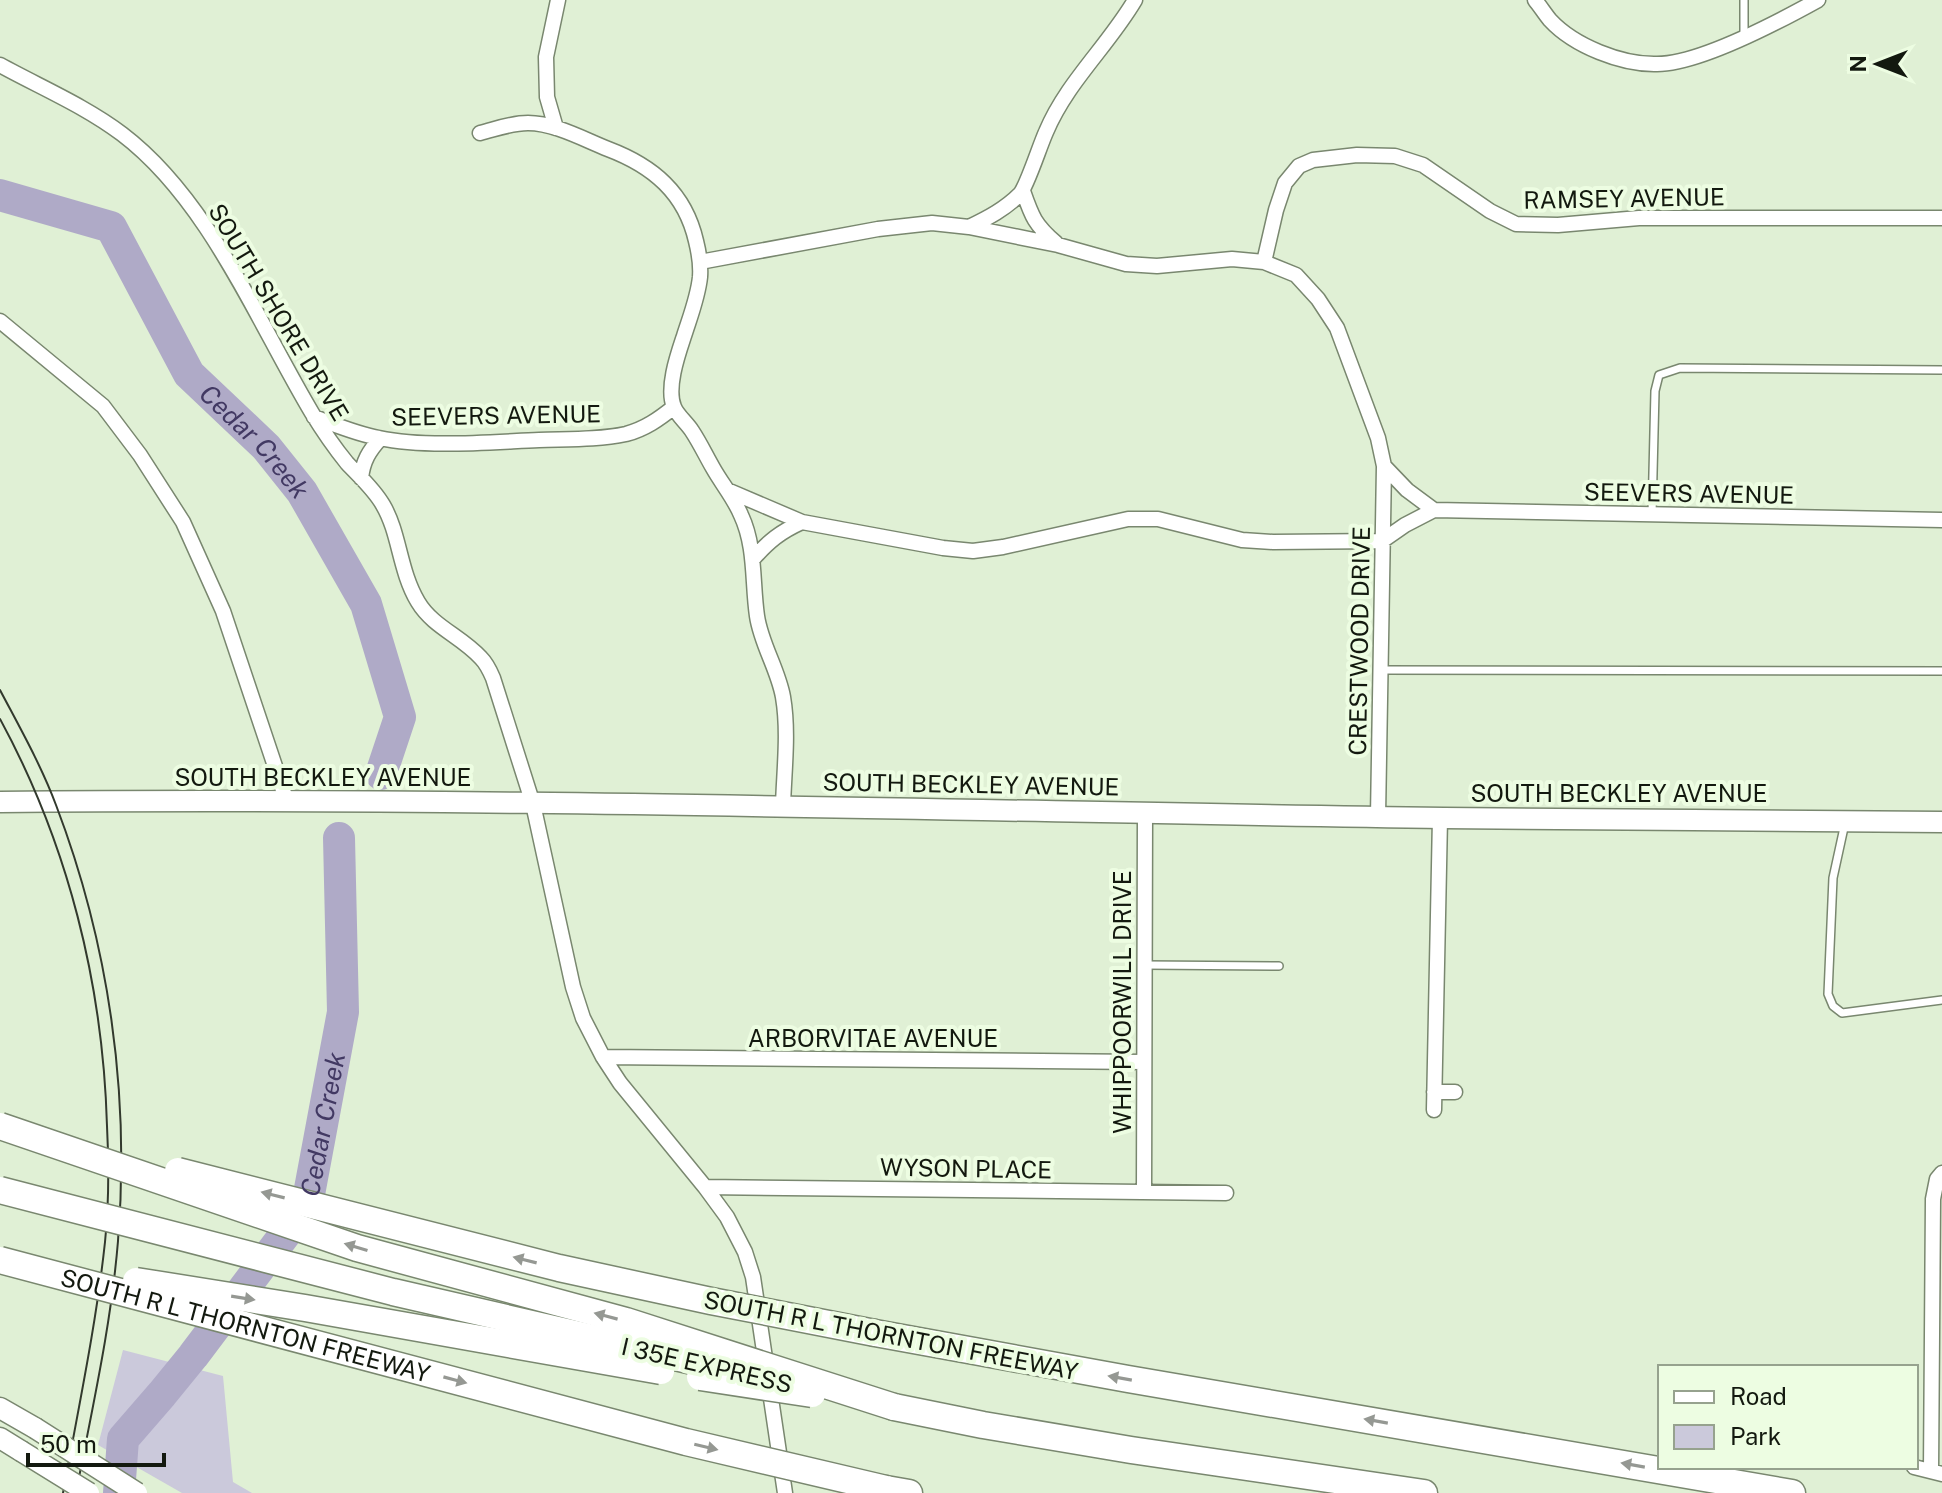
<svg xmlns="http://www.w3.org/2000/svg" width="1942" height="1493" font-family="'Public Sans',sans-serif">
  <rect width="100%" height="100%" fill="#e0f0d5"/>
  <path fill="#cbc9db" d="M123,1350L223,1376L233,1482L252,1493H182L98,1445Z"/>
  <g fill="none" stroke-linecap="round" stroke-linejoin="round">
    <g stroke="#afaac7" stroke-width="32">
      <path id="s1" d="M0,195L111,227L189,374L266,447L302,492L366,604L400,717L381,774"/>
      <path id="s2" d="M119,1493L123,1439L162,1394L193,1356L307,1205L343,1012L339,838"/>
    </g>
    <g stroke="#79876f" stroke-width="10">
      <path id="lane" d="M1744,36V0
        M1652,514L1655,391L1659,375L1680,368L1942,370
        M1380,670L1942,671
        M1845,823L1833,878L1828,994L1833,1006L1842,1013L1942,1000
        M1145,965L1279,966"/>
    </g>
    <g stroke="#79876f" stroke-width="17">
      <path id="street" d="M1535,0C1540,6 1545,14 1550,20C1574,46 1622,65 1657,64C1699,64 1780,21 1818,0
        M0,65C40,87 85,106 122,134C209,200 257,321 312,413C323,431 334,447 347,463C359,476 374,489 383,505C400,534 399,570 418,602C433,627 461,636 481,658C486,663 490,671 493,678L533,804L573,987L583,1018L603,1057L620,1083L705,1187L727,1217L745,1252L753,1277L785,1493
        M556,128L547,97L546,57L558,0
        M480,133C496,129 511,123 528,123C554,123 583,139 608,149C653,166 685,193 696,241C699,253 701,264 700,277C698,297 690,317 684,336C678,354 666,388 674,407C677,415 687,423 692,431C700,443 706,456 713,468C722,484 734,498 741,515C756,547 752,582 757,616C761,644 778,669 783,697C789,732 784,771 783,806
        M1023,191C1032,217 1035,225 1056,243
        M969,227C988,218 1005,209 1020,194C1027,186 1040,145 1046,132C1067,82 1108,46 1135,0
        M700,262L878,229L932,223L969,227L1058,245L1126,264L1157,266L1232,259L1264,262L1296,275L1318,299L1337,328L1378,438L1384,466L1378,816
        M1264,262L1276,210L1285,183L1299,166L1313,160L1357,155L1395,156L1423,165L1490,211L1516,224L1558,225L1639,218H1942
        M0,321L103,406L140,455L183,522L223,611L287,802
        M314,417C336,425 357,434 379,438C426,448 491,442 539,440C568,439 598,440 626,434C645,429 659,419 674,407
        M1384,466L1407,490L1434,510
        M361,478C363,461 369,451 380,439
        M727,490L802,522L943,548L973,551L1003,547L1128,519H1158L1242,540L1273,542L1382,541L1405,525L1434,510L1942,520
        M753,559C769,541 780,532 802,522
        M603,1057L1143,1062
        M1434,1092H1455
        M1434,1110L1440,818
        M705,1187L1226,1193
        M1144,1192L1145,813
        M1914,1467L1942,1474
        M1931,1471L1933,1199L1937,1179L1942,1173"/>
    </g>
    <g stroke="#79876f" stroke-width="23">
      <path id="secondary" d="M0,802C481,797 963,811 1444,818C1610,820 1776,820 1942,822
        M0,1408L35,1428
        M0,1438L21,1451"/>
    </g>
    <g stroke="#79876f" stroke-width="29">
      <path id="highway" d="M875,1333L1128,1379L1792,1493
        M894,1407L983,1425L1131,1450L1424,1493
        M886,1489L909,1493"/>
    </g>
    <use href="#lane" stroke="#fff" stroke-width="7"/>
    <use href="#street" stroke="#fff" stroke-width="14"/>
    <use href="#secondary" stroke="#fff" stroke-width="20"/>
    <use href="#highway" stroke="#fff" stroke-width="26"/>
    <path stroke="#32392d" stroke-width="2" d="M0,690C20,728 41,765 56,805C109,944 130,1093 118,1241C111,1326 92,1409 76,1493
      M0,719C68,844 103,984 107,1126C109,1165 109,1203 105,1242C96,1326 78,1410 63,1493"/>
    <g stroke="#79876f" stroke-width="23" stroke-linecap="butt">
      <path id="secondary-bridge" d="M35,1428L137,1493
        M21,1451L89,1493"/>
    </g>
    <g stroke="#79876f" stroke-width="29" stroke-linecap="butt">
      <g id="highway-bridge">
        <path d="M0,1126L357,1248L626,1321L894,1407"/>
        <path d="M178,1171L559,1268L711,1301L875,1333"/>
        <path d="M0,1190L393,1292L723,1368"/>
        <path id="s3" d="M0,1260L686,1442L886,1489"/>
        <path d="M136,1281L305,1308L661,1371"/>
        <path d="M700,1377L812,1394"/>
      </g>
    </g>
    <use href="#secondary-bridge" stroke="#fff" stroke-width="20"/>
    <use href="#highway-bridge" stroke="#fff" stroke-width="26"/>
  </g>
  <defs><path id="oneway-solid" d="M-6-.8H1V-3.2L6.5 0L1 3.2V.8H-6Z" transform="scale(2)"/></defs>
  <g fill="#959893">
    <use href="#oneway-solid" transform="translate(273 1195) rotate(-166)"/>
    <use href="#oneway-solid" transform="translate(356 1247) rotate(-163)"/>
    <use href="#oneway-solid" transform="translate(525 1260) rotate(-166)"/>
    <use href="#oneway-solid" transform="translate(243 1298) rotate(9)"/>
    <use href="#oneway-solid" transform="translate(606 1316) rotate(-165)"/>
    <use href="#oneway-solid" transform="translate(1120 1378) rotate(-170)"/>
    <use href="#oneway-solid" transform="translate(455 1380) rotate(15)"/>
    <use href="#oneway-solid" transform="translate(1376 1421) rotate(-170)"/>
    <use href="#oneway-solid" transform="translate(706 1447) rotate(13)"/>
    <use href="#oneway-solid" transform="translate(1633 1465) rotate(-170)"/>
  </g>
  <g text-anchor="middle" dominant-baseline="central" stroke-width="8" stroke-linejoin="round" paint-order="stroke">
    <g font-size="24" fill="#13190f" stroke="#edfde2">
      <text transform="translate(1624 198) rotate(-1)">RAMSEY AVENUE</text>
      <text transform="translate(279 312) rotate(59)">SOUTH SHORE DRIVE</text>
      <text transform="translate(496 415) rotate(-1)">SEEVERS AVENUE</text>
      <text transform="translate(1689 493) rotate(1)">SEEVERS AVENUE</text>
      <text transform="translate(1359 641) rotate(-89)">CRESTWOOD DRIVE</text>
      <text x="323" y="777">SOUTH BECKLEY AVENUE</text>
      <text transform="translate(971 784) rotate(1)">SOUTH BECKLEY AVENUE</text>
      <text x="1619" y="793">SOUTH BECKLEY AVENUE</text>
      <text transform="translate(1122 1002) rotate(-90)">WHIPPOORWILL DRIVE</text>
      <text x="873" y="1038">ARBORVITAE AVENUE</text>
      <text transform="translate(966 1168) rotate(1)">WYSON PLACE</text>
      <text stroke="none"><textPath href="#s3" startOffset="254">SOUTH R L THORNTON FREEWAY</textPath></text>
      <text transform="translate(891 1335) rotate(11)">SOUTH R L THORNTON FREEWAY</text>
      <text transform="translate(707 1365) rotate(13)">I 35E EXPRESS</text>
    </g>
    <g font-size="26" font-style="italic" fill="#423963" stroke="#edfde2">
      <text stroke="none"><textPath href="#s1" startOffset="376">Cedar Creek</textPath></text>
      <text stroke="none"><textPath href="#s2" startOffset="434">Cedar Creek</textPath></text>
    </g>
  </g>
  <rect x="1658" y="1365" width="260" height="104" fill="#edfde2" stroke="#96a28e" stroke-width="2"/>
  <rect x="1674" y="1391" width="40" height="12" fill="#ffffff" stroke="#96a28e" stroke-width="2"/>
  <text x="1730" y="1405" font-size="24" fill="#13190f">Road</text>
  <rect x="1674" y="1425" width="40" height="24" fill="#cbc9db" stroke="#96a28e" stroke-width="2"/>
  <text x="1730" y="1445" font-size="24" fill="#13190f">Park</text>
  <g transform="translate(1878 64) rotate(270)" stroke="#edfde2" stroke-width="6" paint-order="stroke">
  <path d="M0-6L14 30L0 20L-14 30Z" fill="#13190f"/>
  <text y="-12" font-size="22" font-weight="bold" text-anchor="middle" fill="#13190f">N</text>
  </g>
  <path d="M28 1453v12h136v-12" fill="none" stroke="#13190f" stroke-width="4"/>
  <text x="40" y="1453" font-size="24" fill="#13190f" stroke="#edfde2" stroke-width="6" paint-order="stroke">50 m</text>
</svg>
